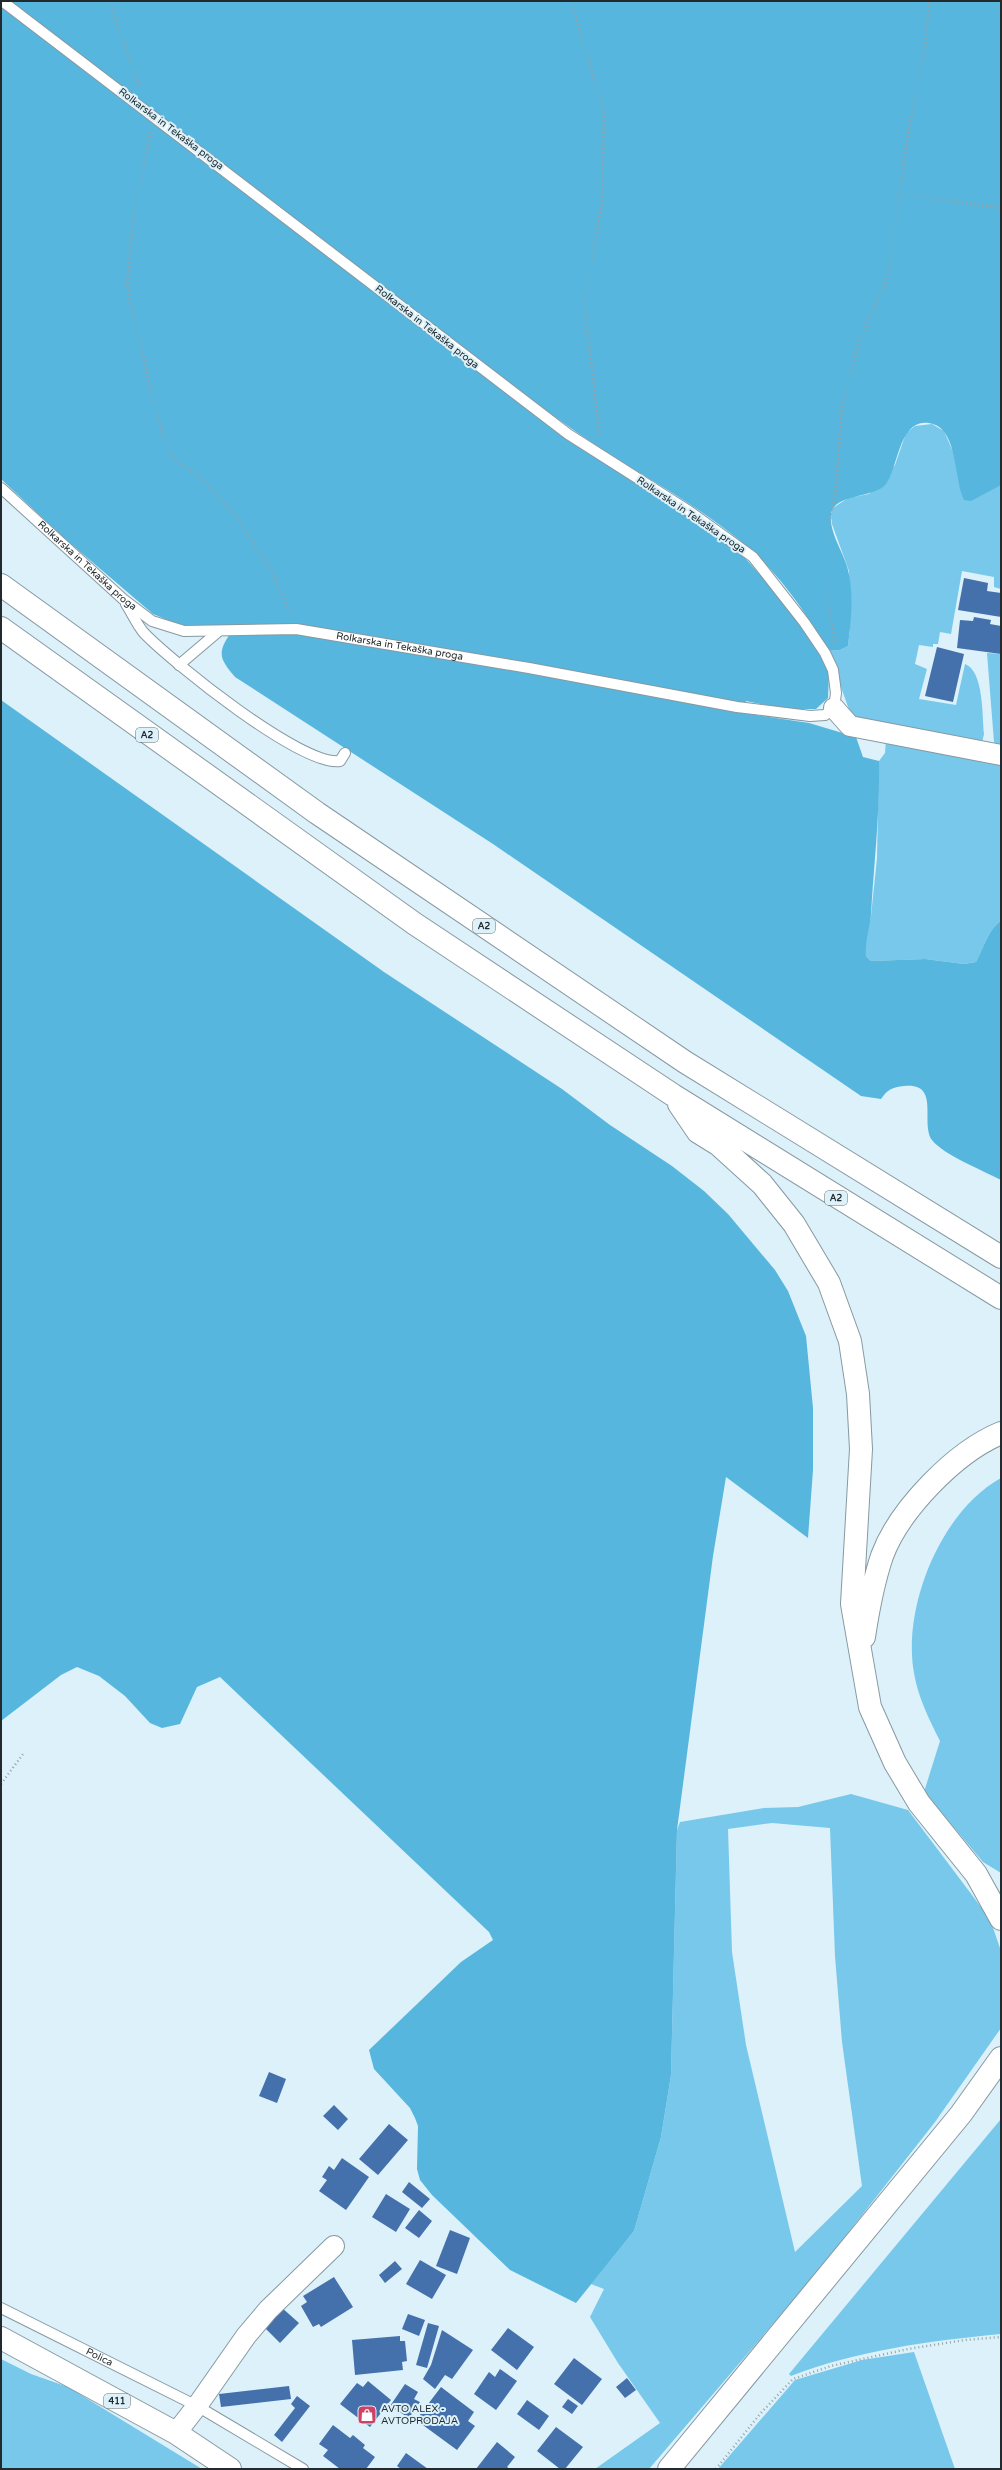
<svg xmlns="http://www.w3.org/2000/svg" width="1002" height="2470" font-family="'Varela Round',sans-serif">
  <rect width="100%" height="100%" fill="#dcf1fa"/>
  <path fill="#77c8ea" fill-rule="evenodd" d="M932,424L944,431L954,454L998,486L1001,485V589L994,587V577L962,571L951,634L940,632L938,644H933V647L919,645L915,664L927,669L919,699L956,705L965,664C984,671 982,716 984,734L982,743L857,719L851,715L828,651L840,650L848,646L850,628L849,571L832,524L831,515L833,508L848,498L869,494L895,465L906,433L915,426Z
    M987,653L1001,654V748L994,742Z
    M886,739L1001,762V921C989,928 983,949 976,962L964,964L925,959L871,961L866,956L865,944L871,916L877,858L879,761L885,753Z
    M1001,1478V1873L983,1862L924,1792L940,1741C929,1719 918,1697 914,1673C902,1607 941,1511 1001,1478Z
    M851,1794L908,1810L990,1919L1001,1951V2028L935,2122L819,2270L649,2469H595L660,2423L618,2363L590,2317L604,2289L591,2284L634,2231L661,2137L671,2075L677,1830L680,1822L764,1808L798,1807ZM772,1823L830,1828L835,1956L842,2042L862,2186L795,2252L746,2045L732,1952L728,1829Z
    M1001,2119V2334C930,2341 858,2350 791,2376L789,2374Z
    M914,2352L955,2469H718L795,2380L862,2360Z
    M1,2359L31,2374L68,2387L202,2469H1Z"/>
  <path fill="#57b6dd" d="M1,1H1001V485L971,501L964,500C954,481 958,431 933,424C899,414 899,466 886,484C874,499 833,493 831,515C829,533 844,553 848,570C854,593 851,623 848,646L840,650L828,651C808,615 782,578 751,550C707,511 653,482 603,450C565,425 529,398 492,371L486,378L562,435L705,528L746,559L774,591L821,653L829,674L828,698L816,709H785L746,701L743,713L809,723L856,737L863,757L879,761C880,813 874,863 871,914C870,929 865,938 866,956L871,961L925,959L964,964L976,962C983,949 989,928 1001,921V1180C984,1171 942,1154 932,1140C920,1123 941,1082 904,1086C892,1087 887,1090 881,1099L861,1096L493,844L235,677C221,660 216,654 230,634L263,635L265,627H192L175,623L153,614L63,537L1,479Z
    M1,700L384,972L562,1089L610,1125L672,1166L704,1191L728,1214L775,1270L788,1291L806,1336L813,1408V1470L808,1538L726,1477L713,1556L677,1830L671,2075L661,2137L634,2231L576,2303L510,2270L432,2195L420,2180L417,2169L418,2126L415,2118L410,2108L374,2069L369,2050L461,1962L493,1940L489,1932L220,1677L197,1687L180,1724L162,1728L150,1723L125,1696L99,1676L77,1667L61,1675L1,1721Z"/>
  <path fill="#4471ac" d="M964,578L988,583L987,591L1001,593V617L958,610Z
    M974,617L991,620L990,624L1001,626V654L957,648L960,620L973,621Z
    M937,647L964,654L953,702L925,696Z
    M269,2072L286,2079L277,2103L259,2096Z
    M334,2105L348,2119L338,2130L323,2116Z
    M389,2124L408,2140L378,2175L359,2159Z
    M342,2158L369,2177L346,2210L319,2191L327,2180L322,2177L329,2166L334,2170Z
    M409,2182L430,2199L422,2208L402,2192Z
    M386,2194L410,2209L396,2232L372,2217Z
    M419,2210L432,2221L419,2238L405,2228Z
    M450,2230L470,2238L457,2274L436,2266Z
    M420,2260L446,2275L432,2299L406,2284Z
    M395,2261L402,2269L385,2283L379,2275Z
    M334,2277L353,2307L321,2327L319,2324L313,2327L301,2306L307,2302L303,2296Z
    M281,2307L299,2323L280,2343L263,2326Z
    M408,2314L425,2320L419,2336L402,2329Z
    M428,2323L439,2326L427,2368L416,2365Z
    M508,2328L534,2347L517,2370L491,2350Z
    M442,2330L473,2350L452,2379L445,2375L435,2389L423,2379L431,2365Z
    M400,2336V2341H405L407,2361L402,2362L403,2370L355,2375L352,2340Z
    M574,2358L602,2379L582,2405L554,2384Z
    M500,2369L517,2381L496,2410L474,2394L489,2372L495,2377Z
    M627,2378L636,2390L625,2398L616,2387Z
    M368,2381L391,2400L370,2427L340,2404L357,2383L363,2387Z
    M405,2384L418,2392L414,2399L420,2402L409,2418L390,2406Z
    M289,2386L291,2399L221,2407L219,2394Z
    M441,2387L474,2412L468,2421L475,2426L457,2450L416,2420Z
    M297,2396L310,2406L282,2442L274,2435L295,2408L291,2404Z
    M568,2399L578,2406L572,2414L562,2407Z
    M527,2400L549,2416L539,2430L517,2414Z
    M333,2425L350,2438L353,2435L365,2445L363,2448L375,2457L366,2469H340L323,2456L328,2450L319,2444Z
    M556,2427L583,2447L565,2469H560L537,2451Z
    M497,2442L515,2457L507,2467L510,2469H476Z
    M406,2453L428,2469H401L397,2466Z"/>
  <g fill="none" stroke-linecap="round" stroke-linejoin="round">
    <g stroke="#8699a1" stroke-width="12">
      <g id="service">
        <path id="s1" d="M1,488L123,599L152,621L184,631L296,629L529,668L737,707L810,716L825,715L834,708L836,693L833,670L825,653L804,622L753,557L689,511L568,434L2,1"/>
        <path d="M126,604C132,613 137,625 144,633C172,662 302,767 340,761L345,753"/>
        <path d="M179,665L219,631"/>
        <path id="s2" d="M1,2308L197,2406L303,2469"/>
      </g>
    </g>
    <g stroke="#8699a1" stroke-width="22">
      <path id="minor" d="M834,708L850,726L1001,755
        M176,2433L197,2406L246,2336L268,2310L334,2246"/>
    </g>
    <g stroke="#8699a1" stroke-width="24">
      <path id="secondary" d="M669,2469L961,2114L1001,2058"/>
    </g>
    <g stroke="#8699a1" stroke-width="24">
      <path id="primary" d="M1,2338L176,2433L230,2469"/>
    </g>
    <g stroke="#8699a1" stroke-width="24">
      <path id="motorway" d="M1,585L317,813L685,1062L1001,1257
        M1,628L415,924L673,1095L1001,1298
        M679,1104L698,1132L719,1145L762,1184L794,1224L829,1283L850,1341L858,1394L861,1449L852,1604L870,1707L895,1763L919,1803L976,1874L1001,1919
        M864,1637C868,1610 873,1583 882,1556C899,1510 955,1452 1001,1433"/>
    </g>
    <path stroke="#93a3a9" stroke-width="2.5" stroke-dasharray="1 3" stroke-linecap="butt" d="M109,1L140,88
      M571,1L604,112L602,203L584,305L600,438
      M150,132L133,223L127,286L157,417L172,458L202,479L237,517L273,574L291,616
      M899,193L1001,208
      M835,641L827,600L824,551L836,489L842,407L859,341L888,276L907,140L925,48L929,1
      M1,1784L23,1754
      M716,2469L760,2414L793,2379L831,2366L908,2349L965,2340L1001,2337"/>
    <use href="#service" stroke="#fff" stroke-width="10"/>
    <use href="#minor" stroke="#fff" stroke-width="20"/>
    <use href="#secondary" stroke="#fff" stroke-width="22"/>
    <use href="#primary" stroke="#fff" stroke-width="22"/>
    <use href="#motorway" stroke="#fff" stroke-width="22"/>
  </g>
  <defs>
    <g id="shop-square" transform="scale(1)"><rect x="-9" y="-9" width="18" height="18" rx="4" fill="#d14166" stroke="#dcf1fa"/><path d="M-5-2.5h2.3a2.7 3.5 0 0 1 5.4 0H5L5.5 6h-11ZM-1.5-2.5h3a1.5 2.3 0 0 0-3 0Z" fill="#fff"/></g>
  </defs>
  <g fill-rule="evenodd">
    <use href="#shop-square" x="367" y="2415"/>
  </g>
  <g text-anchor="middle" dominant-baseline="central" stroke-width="4" stroke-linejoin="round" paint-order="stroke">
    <g fill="#dcf1fa" stroke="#5a666a" stroke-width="1">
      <rect x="136" y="728" width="22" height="14" rx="3"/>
      <rect x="473" y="919" width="22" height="14" rx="3"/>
      <rect x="825" y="1191" width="22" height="14" rx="3"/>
      <rect x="104" y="2394" width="26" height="14" rx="3"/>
    </g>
    <g font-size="9" font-weight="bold" fill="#222a2d">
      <text x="147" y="735">A2</text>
      <text x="484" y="926">A2</text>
      <text x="836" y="1198">A2</text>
      <text x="117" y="2401">411</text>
    </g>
    <g font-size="10" fill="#222a2d" stroke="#dcf1fa">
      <text transform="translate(171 129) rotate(37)">Rolkarska in Tekaška proga</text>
      <text transform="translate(427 327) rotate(38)">Rolkarska in Tekaška proga</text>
      <text transform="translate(691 515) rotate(34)">Rolkarska in Tekaška proga</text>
      <text stroke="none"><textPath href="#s1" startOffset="116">Rolkarska in Tekaška proga</textPath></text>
      <text stroke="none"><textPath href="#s1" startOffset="452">Rolkarska in Tekaška proga</textPath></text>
      <text stroke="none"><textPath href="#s2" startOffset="110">Polica</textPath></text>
    </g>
    <g font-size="10" fill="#222a2d" stroke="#dcf1fa" text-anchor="start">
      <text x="381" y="2409">AVTO ALEX -<tspan x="381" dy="12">AVTOPRODAJA</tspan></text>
    </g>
  </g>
  <rect width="1002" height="2470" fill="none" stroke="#222a2d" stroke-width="4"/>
</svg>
